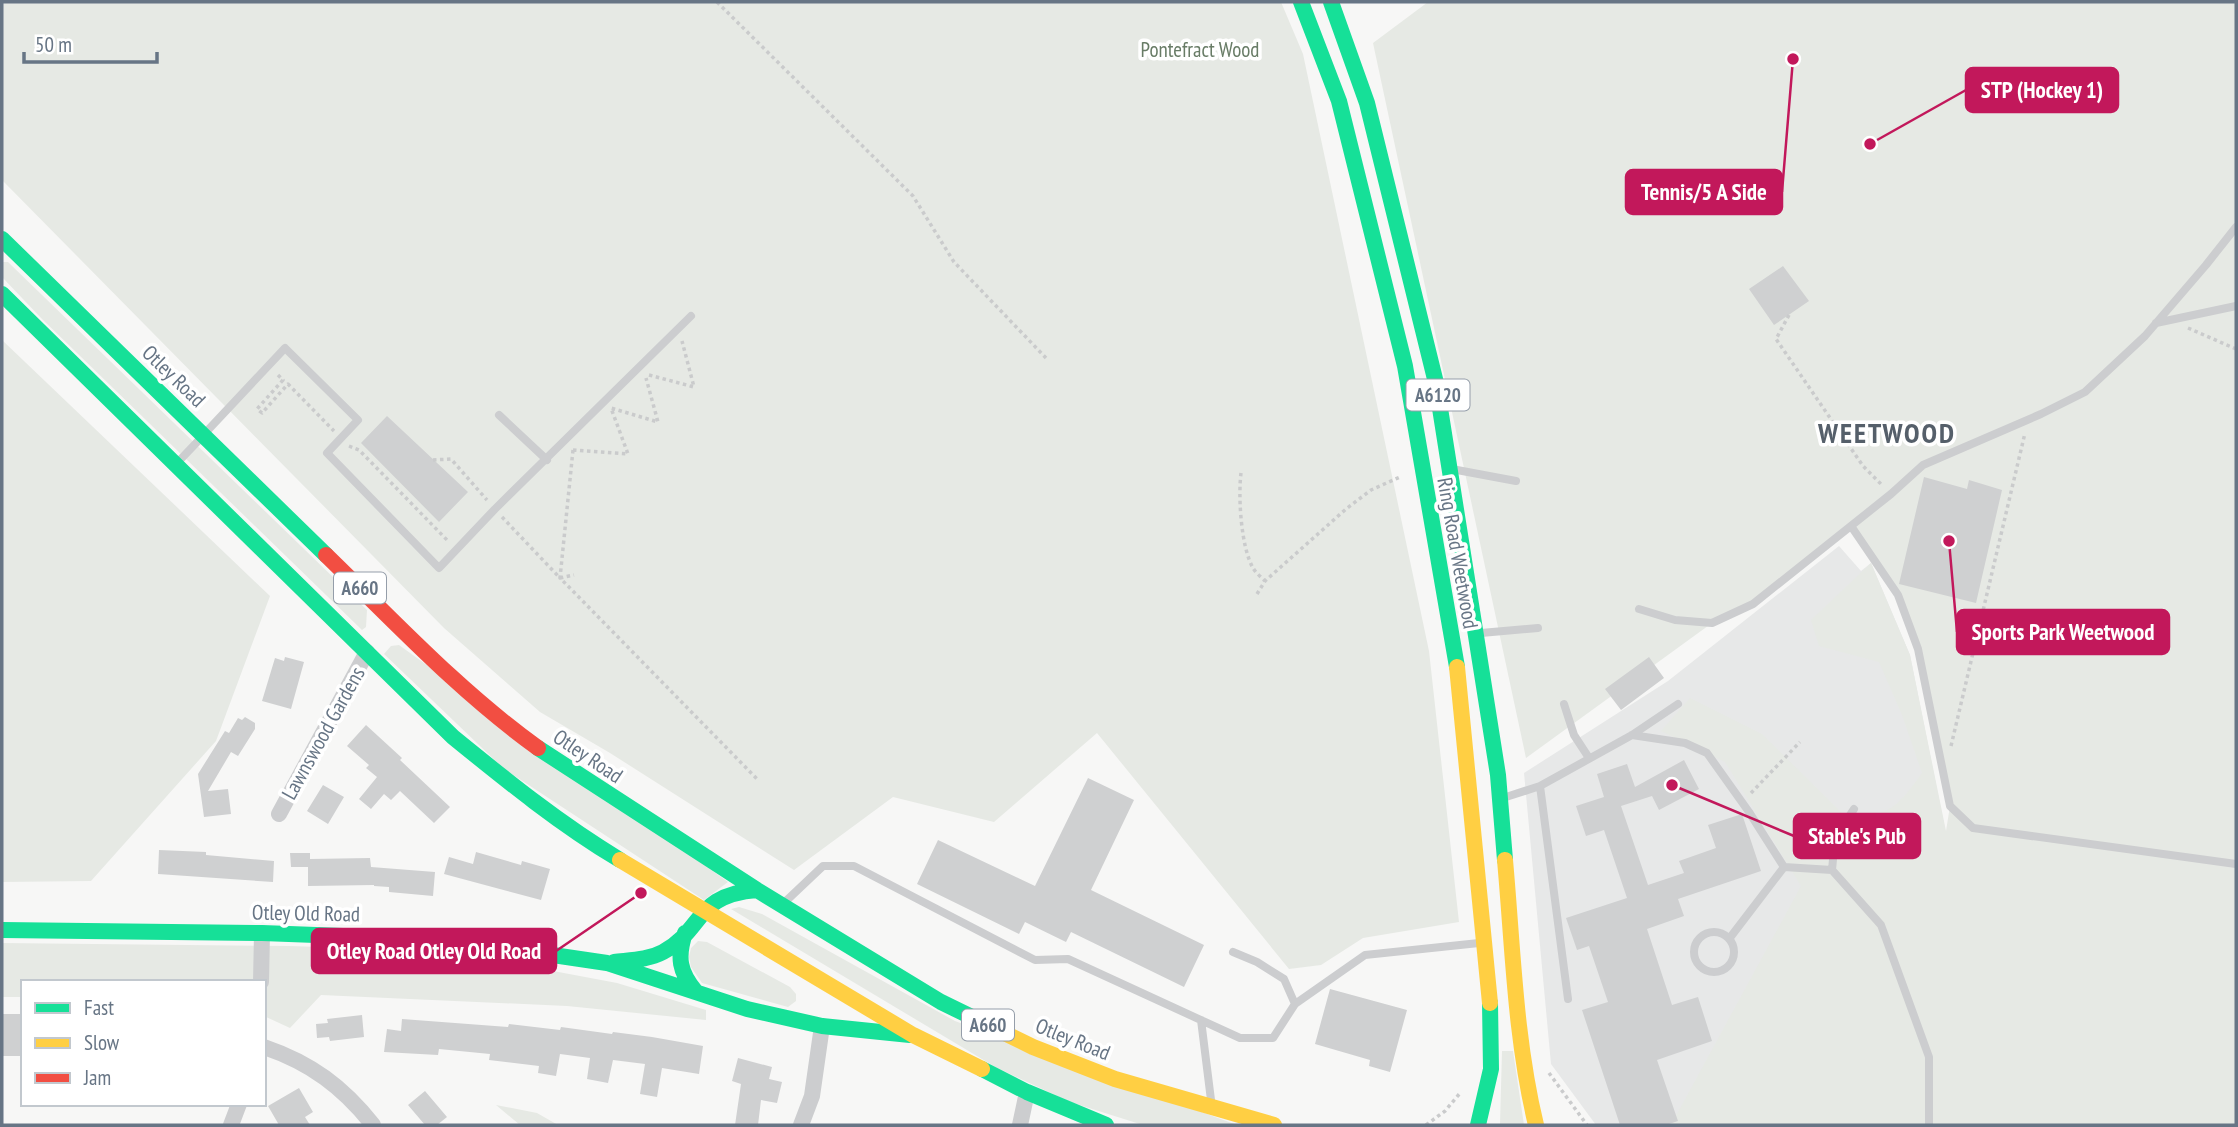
<svg xmlns="http://www.w3.org/2000/svg" width="2238" height="1127" font-family="'PT Sans Narrow',sans-serif">
  <rect width="100%" height="100%" fill="#f7f7f6"/>
  <path fill="#e7e8e8" d="M1839,546L1861,571L1871,563L1910,655L1946,834L1987,1125H1596L1551,1064L1524,773L1668,681Z"/>
  <path fill="#e6e9e4" d="M2,2H1281L1303,54L1429,651L1459,922L1363,938L1321,965L1289,969L1097,733L994,822L893,797L794,870L610,753L540,712L444,628L2,180Z
    M1428,2H2236V1125H1671L1801,886L1725,762L1661,731L1690,698L1762,734L1848,819C1891,814 1897,808 1922,773L1902,715L1879,662L1819,646L1811,620L1871,563L1910,655L1946,831L1950,806L1918,649L1898,595L1852,526L1753,604L1712,623L1526,758L1373,43Z
    M2,262H8L367,610L366,627L362,630L42,319L2,277Z
    M2,340L270,596L216,741L91,881L2,882Z
    M399,645L728,882L704,900L504,769L384,654L391,646Z
    M739,907L762,914L955,1021L1237,1125H1143L1070,1102L997,1068L731,909Z
    M698,941L707,942L790,987L796,994V1001L788,1007L702,983L691,967L689,957L691,948Z
    M2,943L289,946L447,951L617,983L706,1010V1020L567,1006L321,995L290,1028L264,1016V982H23V997H2Z
    M1502,1051H1513L1524,1125L1500,1124Z
    M496,1105L537,1113L558,1125H520Z"/>
  <path fill="#cfd0d1" d="M1783,266L1809,301L1774,325L1749,289Z
    M387,416L468,492L439,522L361,443Z
    M1924,477L1967,489L1969,480L2002,490L1976,603L1899,584Z
    M285,657L304,662L291,709L262,701L275,658L284,661Z
    M1649,657L1664,678L1621,710L1605,689Z
    M245,717L255,723V729L238,756L231,752L208,791L228,789L231,814L204,817L198,774L225,731L229,733L238,718L242,720Z
    M366,725L402,758L400,760L450,807L434,823L400,791L391,800L384,794L371,809L359,799L377,777L366,768L369,765L347,746Z
    M1684,760L1699,789L1659,810L1652,796L1621,806L1648,885L1684,873L1679,861L1716,848L1708,825L1742,814L1761,871L1678,899L1684,916L1647,929L1672,1005L1698,997L1712,1041L1657,1060L1678,1121L1666,1125H1620L1582,1010L1608,1002L1589,946L1577,950L1566,918L1627,898L1604,830L1586,836L1576,806L1604,797L1597,774L1627,764L1635,787Z
    M1088,778L1134,800L1091,890L1204,945L1184,987L1071,932L1066,942L1025,922L1019,934L917,884L938,840L1035,886Z
    M323,785L344,797L328,824L307,811Z
    M159,850L206,852V855L274,861L273,882L158,874Z
    M476,852L521,865L522,861L550,869L541,900L444,874L449,857L473,864Z
    M290,853H310V859L370,858L371,867L435,872L433,896L389,892V887L374,886V885L308,886V867H291Z
    M1330,989L1407,1010L1390,1072L1369,1066L1370,1060L1315,1044Z
    M2,1014H23V1056H2Z
    M362,1015L364,1037L330,1041L329,1037L317,1038L316,1024L328,1023L327,1019Z
    M402,1019L508,1027L509,1024L560,1030L561,1027L612,1034L613,1032L652,1037L703,1046L699,1074L662,1068L657,1097L640,1094L645,1064L613,1060L608,1083L587,1079L590,1058L560,1054L556,1076L538,1073L539,1066L489,1060L490,1054L439,1049L438,1055L384,1052L387,1029L401,1031Z
    M738,1058L772,1067L769,1079L782,1082L777,1103L761,1100L758,1125H735L741,1084L732,1081Z
    M299,1088L313,1112L305,1117L310,1125H279L268,1106Z
    M425,1091L447,1117L437,1125H425L408,1105Z"/>
  <g fill="none" stroke-linecap="round" stroke-linejoin="round">
    <path stroke="#cacbcc" stroke-width="3.5" stroke-dasharray="3.5 3.5" stroke-linecap="butt" d="M717,2L913,196L954,262L1046,358
      M1789,315L1776,339L1863,466L1882,485
      M2188,328L2236,349
      M278,375L283,380L257,409L262,413L288,384L334,431
      M649,375L694,387L682,341
      M349,446L359,450L449,542
      M573,450L560,578L758,780
      M573,450L628,454L611,408L658,422L646,378
      M433,460L451,459L487,500
      M1241,473C1238,497 1241,547 1253,568C1256,573 1261,577 1265,581
      M502,517L560,578L574,575
      M1257,594L1265,581L1346,509L1371,490L1400,477
      M1951,746L2025,433
      M1751,793L1800,742
      M1549,1073L1587,1125
      M1426,1125L1445,1111L1461,1092"/>
    <path stroke="#cccdcf" stroke-width="8" d="M2156,323L2236,306
      M499,415L547,460
      M208,430L285,348L358,420L327,453L439,568L495,509L691,316
      M179,461L199,440
      M1457,470L1516,481
      M1851,526L1898,595L1918,649L1950,806L1973,828L2236,864
      M1639,609L1675,620L1712,623L1753,604L1891,494L1923,465L2041,414L2085,392L2145,336L2206,265L2236,227
      M1481,633L1538,628
      M1564,704L1574,735L1589,758
      M1632,735L1685,743L1707,753L1749,812L1784,867L1832,870L1881,925L1929,1057V1125
      M1540,786L1568,999
      M1506,797L1540,786L1632,735L1678,704
      M1832,870L1835,838L1854,809
      M786,901L823,866H854L1035,960L1068,959L1240,1038H1273L1295,1004L1365,955L1479,943
      M1694 952a20 20 0 1 1 40 0a20 20 0 1 1-40 0Z
      M1729,939L1784,867
      M1233,952L1257,962L1284,979L1295,1004
      M1201,1020L1211,1100"/>
    <path stroke="#cccdcf" stroke-width="16" d="M279,814L367,652
      M261,982L262,933
      M264,1047C311,1063 343,1087 373,1125
      M231,1125L239,1104
      M801,1125L812,1096L822,1026
      M1020,1125L1027,1092"/>
    <path stroke="#16e098" stroke-width="16" d="M1301,2L1339,101L1405,366L1457,667
      M1331,2L1367,103L1436,383L1498,775L1505,860
      M2,239L326,555
      M2,294L453,737C507,781 560,824 620,860
      M538,748L757,890L941,1002L984,1023
      M2,930L262,933L451,940L607,963L747,1009L822,1026L910,1035
      M685,933C677,957 679,972 696,992
      M614,962C631,960 648,960 663,952C705,929 694,895 757,890
      M982,1069L1027,1092L1106,1125
      M1478,1125L1491,1069L1490,1003"/>
    <path stroke="#ffcf43" stroke-width="16" d="M1457,667L1490,1003
      M620,860L913,1035L982,1069
      M1505,860C1513,949 1515,1038 1536,1125
      M984,1023L1033,1047L1115,1079L1274,1125"/>
    <path stroke="#f24e42" stroke-width="16" d="M326,555C395,622 460,692 538,748"/>
  </g>
  <g text-anchor="middle" dominant-baseline="central" stroke-width="7" stroke-linejoin="round" paint-order="stroke">
    <g fill="#fff" stroke="#959eaa" stroke-width="2">
      <rect x="1406.5" y="379.5" width="63" height="31" rx="5"/>
      <rect x="334" y="572.5" width="52" height="31" rx="5"/>
      <rect x="962" y="1009.5" width="52" height="31" rx="5"/>
    </g>
    <g font-size="19" font-weight="bold" fill="#677585">
      <text x="1438" y="395">A6120</text>
      <text x="360" y="588">A660</text>
      <text x="988" y="1025">A660</text>
    </g>
    <g font-size="21" fill="#687c66" stroke="#fff">
      <text x="1200" y="49">Pontefract Wood</text>
    </g>
    <g font-size="21" fill="#677585" stroke="#fff">
      <text transform="translate(174 376) rotate(44)">Otley Road</text>
      <text transform="translate(1458 553) rotate(80)">Ring Road Weetwood</text>
      <text transform="translate(323 733) rotate(-61)">Lawnswood Gardens</text>
      <text transform="translate(588 756) rotate(34)">Otley Road</text>
      <text transform="translate(306 913) rotate(1)">Otley Old Road</text>
      <text transform="translate(1073 1039) rotate(22)">Otley Road</text>
    </g>
    <g font-size="28" font-weight="bold" letter-spacing="2" fill="#555f6a" stroke="#fff">
      <text x="1887" y="432">WEETWOOD</text>
    </g>
  </g>
  <path fill="none" stroke="#c2185b" stroke-width="2.5" d="M1870 144L1966 90M1793 59L1782 192M1949 541L1957 632M1672 785L1794 836M641 893L556 951"/>
  <g fill="#c2185b" stroke="#fff" stroke-width="2.5">
    <circle cx="1870" cy="144" r="7"/>
    <circle cx="1793" cy="59" r="7"/>
    <circle cx="1949" cy="541" r="7"/>
    <circle cx="1672" cy="785" r="7"/>
    <circle cx="641" cy="893" r="7"/>
  </g>
  <g fill="#c2185b" stroke="#c2185b" stroke-width="2.5">
    <rect x="1966" y="68" width="152" height="44" rx="7"/>
    <rect x="1626" y="170" width="156" height="44" rx="7"/>
    <rect x="1957" y="610" width="212" height="44" rx="7"/>
    <rect x="1794" y="814" width="126" height="44" rx="7"/>
    <rect x="312" y="929" width="244" height="44" rx="7"/>
  </g>
  <g font-size="23" text-anchor="middle" font-weight="bold" fill="#fff">
    <text x="2042" y="98">STP (Hockey 1)</text>
    <text x="1704" y="200">Tennis/5 A Side</text>
    <text x="2063" y="640">Sports Park Weetwood</text>
    <text x="1857" y="844">Stable's Pub</text>
    <text x="434" y="959">Otley Road Otley Old Road</text>
  </g>
  <rect width="2238" height="1127" fill="none" stroke="#677585" stroke-width="7"/>
  <rect x="21" y="980" width="245" height="126" fill="#ffffff" stroke="#c2c8ce" stroke-width="2"/>
  <rect x="35" y="1003" width="35" height="10" fill="#16e098" stroke="#c2c8ce" stroke-width="2"/>
  <text x="84" y="1015" font-size="21" fill="#677585">Fast</text>
  <rect x="35" y="1038" width="35" height="10" fill="#ffcf43" stroke="#c2c8ce" stroke-width="2"/>
  <text x="84" y="1050" font-size="21" fill="#677585">Slow</text>
  <rect x="35" y="1073" width="35" height="10" fill="#f24e42" stroke="#c2c8ce" stroke-width="2"/>
  <text x="84" y="1085" font-size="21" fill="#677585">Jam</text>
  <path d="M24 52v10h133v-10" fill="none" stroke="#677585" stroke-width="3.5"/>
  <text x="35" y="52" font-size="21" fill="#677585" stroke="#ffffff" stroke-width="5" paint-order="stroke">50 m</text>
</svg>
